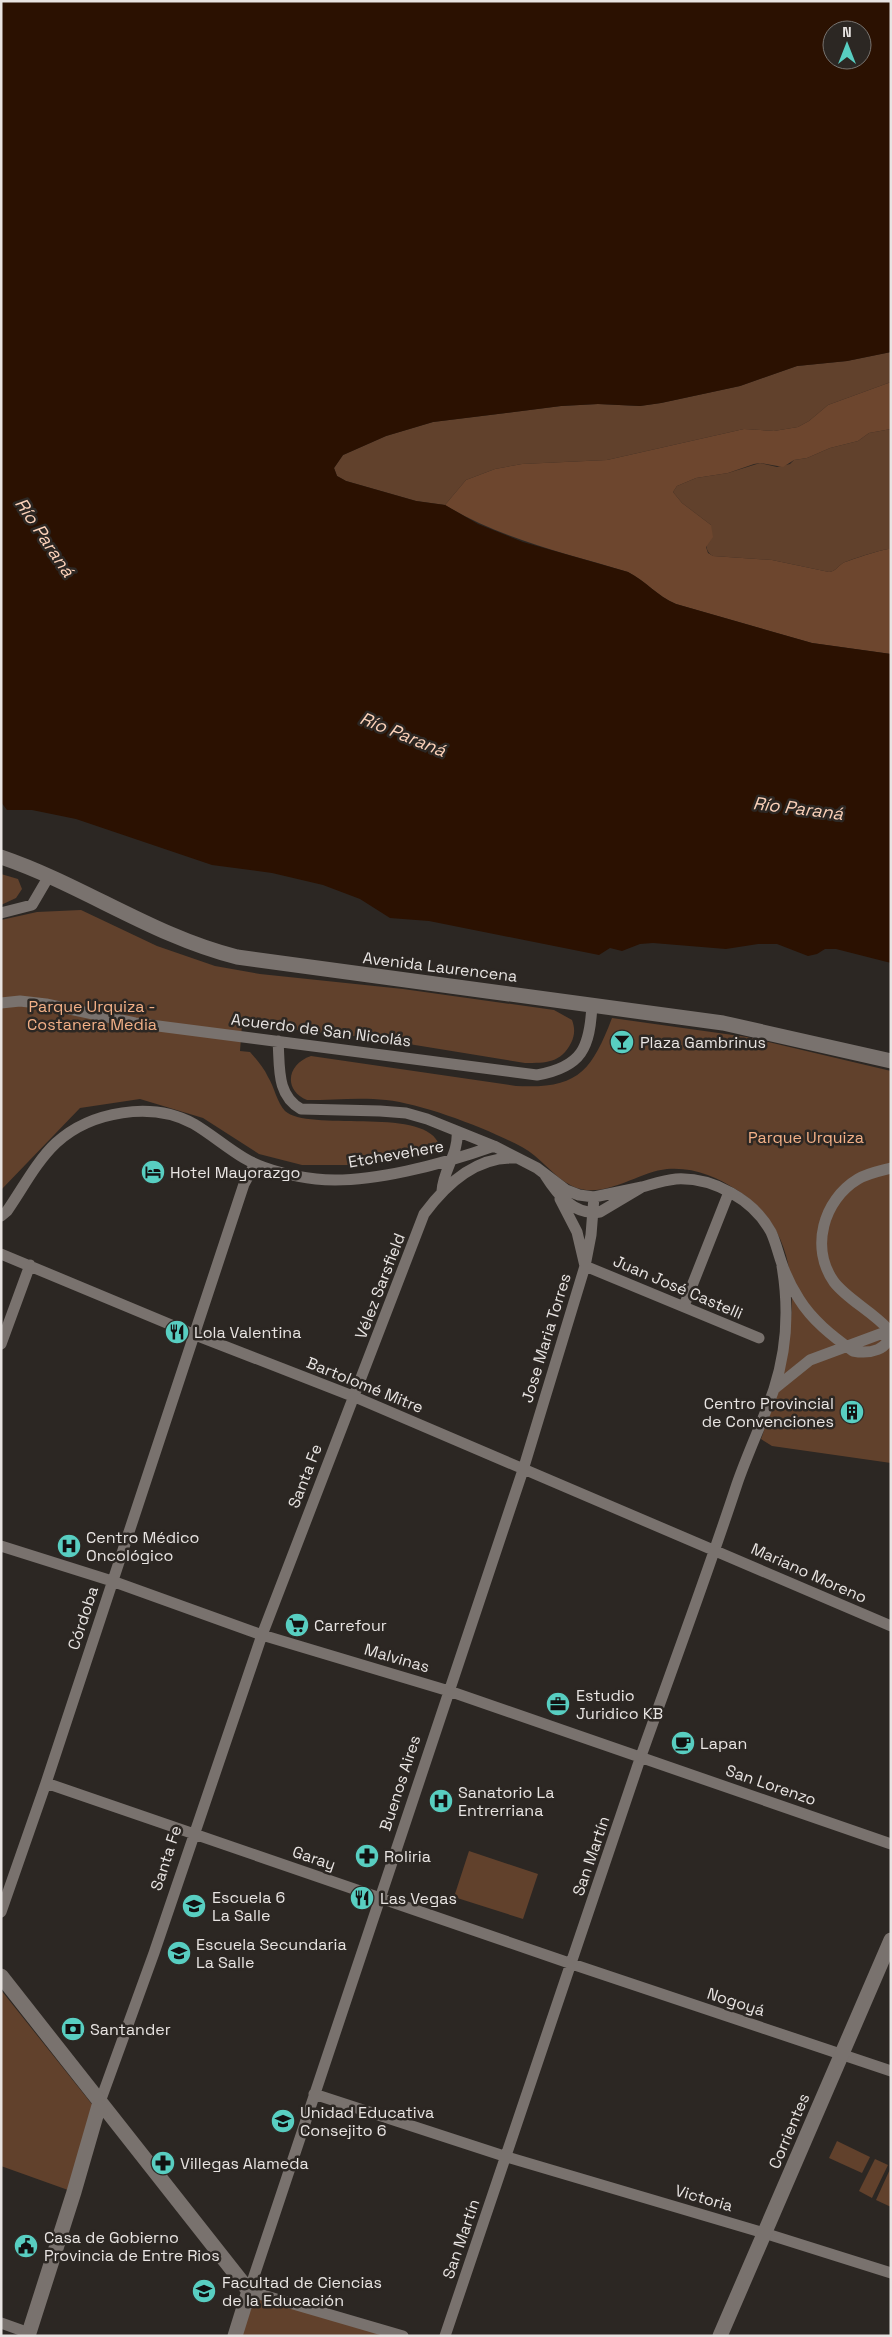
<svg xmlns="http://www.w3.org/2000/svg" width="892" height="2337" font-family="'Space Grotesk',sans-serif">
  <rect width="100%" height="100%" fill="#2c2723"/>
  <path fill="#61412c" d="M891,352V382L828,405L809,421L798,427L774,431L744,429L607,460L522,464L495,469L466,480L445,505L416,501L346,481L337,476L334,468L343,455L386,436L433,422L561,406L598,404L640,406L661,403L740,386L797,366L847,361Z
    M891,429V549C884,548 853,559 845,562C838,565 837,571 829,572L772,560L713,556C701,549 708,536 711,525L682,503L673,492L677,486L696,478L728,473L760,463L777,467L790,464L794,460L807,458L830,448L858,441L869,433Z
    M1,874L18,879L22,889L16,898L1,905Z
    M81,910L157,946L215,966L260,974L403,989L554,1010L572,1020C575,1028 575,1035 571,1043C561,1063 546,1063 525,1063L372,1038L242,1024L240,1051L250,1052C257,1060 264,1068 268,1077C274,1086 277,1103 285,1111C308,1132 420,1107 438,1142L435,1150L355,1165H302L259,1154L203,1118L140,1099L80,1108L1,1190V920L37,912Z
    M612,1018L747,1037L891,1071V1463L772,1446L761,1439C789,1362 823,1244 737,1190C715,1176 694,1167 667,1169C637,1172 603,1201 572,1186C553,1177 540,1156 522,1147C488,1129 424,1104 386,1100C361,1097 333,1100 307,1100C283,1090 287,1064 311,1056L516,1086C577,1089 591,1073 612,1018Z
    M469,1851L538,1874L523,1919L454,1897Z
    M1,1990L95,2108L68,2190L1,2166Z
    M837,2141L870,2157L862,2173L829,2158Z
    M875,2159L888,2165L872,2198L859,2191Z
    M891,2167V2207L876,2200Z
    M249,2291L403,2336H235Z"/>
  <path fill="#6d462e" d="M891,382V429L869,433L858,441L830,448L807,458L794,460L783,467L760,463L754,464L728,473L696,478L677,486L673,492L682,503L711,525L713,537L706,547L708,553L713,556L772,560L829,572C837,571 838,565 845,562C854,559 884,548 891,549V654L812,643L676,604C657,596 646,581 628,572C565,553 501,539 445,505L466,480L495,469L522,464L607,460L744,429L774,431L798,427L809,421L828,405Z"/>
  <path fill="#2b1101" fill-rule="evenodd" d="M1,1H891V352L847,361L797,366L740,386L661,403L640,406L598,404L561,406L433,422L386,436L343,455L334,468L337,476L346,481L416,501L445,505L478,524L523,542L628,572C646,581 657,596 676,604L812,643L891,654V963L836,949H825L817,954L808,956L777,944H758L726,949L653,943L640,944L622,951L610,948L599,955L429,921L390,918L360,899L323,885L272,873L212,865L76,819L32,810H7L1,802ZM832,30H862V60H832Z"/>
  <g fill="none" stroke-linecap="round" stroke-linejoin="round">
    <path stroke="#79726e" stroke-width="11" d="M1,913L32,905L49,876
      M1,1003L20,1001L46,1004L135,1023L537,1075C582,1067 590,1048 592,1004
      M278,1041C280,1067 276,1095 301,1109L380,1111L406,1113L427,1119L494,1146L537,1168L566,1190L579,1195L594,1197L642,1187L600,1212C574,1216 557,1194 545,1175
      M642,1187C653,1184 665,1180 676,1179C713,1177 754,1200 771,1232C776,1243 778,1253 782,1264C786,1276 792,1288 799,1299C812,1320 832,1336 853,1351C868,1354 892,1351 889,1330
      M442,1191C443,1170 459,1153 457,1132
      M560,1199L577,1232L585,1266L759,1338
      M1,1216L7,1211C23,1188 36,1162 56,1143C91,1111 152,1101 194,1124C211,1134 227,1148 244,1158C264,1170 293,1176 316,1179C368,1185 446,1163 494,1146
      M1,1254L193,1334L355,1397L891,1626
      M684,1306L729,1192
      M889,1330C872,1311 848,1300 834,1282C810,1248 823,1200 858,1179C868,1173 880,1171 891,1168
      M1,1344L30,1265
      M774,1389L810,1360L891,1330
      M1,1546L112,1581L262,1635L449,1691L891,1844
      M46,1783L572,1964L891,2071
      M1,1912L46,1783L244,1184L255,1164
      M314,2094L507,2157L764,2233L891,2273
      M100,2102L154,1953L262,1635L424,1214C446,1184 477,1156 516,1158
      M1,2323L29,2333
      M403,2336L249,2291L523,1470L585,1266L591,1235L594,1197
      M445,2336C512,2143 574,1949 641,1756C673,1666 707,1575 737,1484C748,1452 763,1421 774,1389C787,1349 789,1307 782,1266"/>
    <path stroke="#79726e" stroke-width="15" d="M1,857C83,885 153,936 237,957L723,1023L891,1061
      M1,1976L249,2291L235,2336
      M28,2336L74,2192L100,2102
      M720,2336L891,1940"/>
  </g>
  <defs>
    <g id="bar-disc" transform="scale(1.25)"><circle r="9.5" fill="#58cec1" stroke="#2c2723"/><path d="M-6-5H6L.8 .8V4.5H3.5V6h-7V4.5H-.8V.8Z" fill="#111"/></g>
    <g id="hotel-disc" transform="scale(1.25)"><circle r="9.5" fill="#58cec1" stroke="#2c2723"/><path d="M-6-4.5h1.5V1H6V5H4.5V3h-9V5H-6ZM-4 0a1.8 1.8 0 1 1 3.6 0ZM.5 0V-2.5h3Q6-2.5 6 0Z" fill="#111"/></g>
    <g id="restaurant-disc" transform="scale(1.25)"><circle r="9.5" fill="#58cec1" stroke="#2c2723"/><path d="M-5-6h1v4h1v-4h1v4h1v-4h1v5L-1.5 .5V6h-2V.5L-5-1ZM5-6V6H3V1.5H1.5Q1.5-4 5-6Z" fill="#111"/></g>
    <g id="building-disc" transform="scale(1.25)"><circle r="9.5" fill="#58cec1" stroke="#2c2723"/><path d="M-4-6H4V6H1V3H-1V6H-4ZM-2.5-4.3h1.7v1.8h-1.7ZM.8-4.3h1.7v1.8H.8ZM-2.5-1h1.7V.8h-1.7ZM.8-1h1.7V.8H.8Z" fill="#111"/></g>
    <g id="hospital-disc" transform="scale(1.25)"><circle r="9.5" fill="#58cec1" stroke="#2c2723"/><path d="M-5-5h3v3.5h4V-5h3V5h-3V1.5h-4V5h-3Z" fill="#111"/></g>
    <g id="supermarket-disc" transform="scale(1.25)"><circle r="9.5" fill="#58cec1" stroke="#2c2723"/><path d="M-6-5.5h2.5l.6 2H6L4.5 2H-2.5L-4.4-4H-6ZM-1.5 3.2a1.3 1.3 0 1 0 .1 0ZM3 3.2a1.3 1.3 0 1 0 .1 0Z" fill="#111"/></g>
    <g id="office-disc" transform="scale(1.25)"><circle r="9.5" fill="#58cec1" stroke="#2c2723"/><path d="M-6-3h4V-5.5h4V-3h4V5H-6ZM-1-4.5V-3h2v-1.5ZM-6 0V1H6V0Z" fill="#111"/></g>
    <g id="cafe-disc" transform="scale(1.25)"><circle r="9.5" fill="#58cec1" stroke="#2c2723"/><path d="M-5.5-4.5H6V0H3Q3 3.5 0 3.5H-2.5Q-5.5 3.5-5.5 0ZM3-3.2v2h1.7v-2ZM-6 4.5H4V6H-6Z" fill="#111"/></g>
    <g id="pharmacy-disc" transform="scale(1.25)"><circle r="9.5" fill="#58cec1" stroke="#2c2723"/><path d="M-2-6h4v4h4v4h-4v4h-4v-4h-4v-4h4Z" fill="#111"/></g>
    <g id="school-disc" transform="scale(1.25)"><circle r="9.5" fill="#58cec1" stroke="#2c2723"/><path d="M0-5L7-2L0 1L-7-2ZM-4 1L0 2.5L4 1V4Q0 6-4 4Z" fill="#111"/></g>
    <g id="bank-disc" transform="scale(1.25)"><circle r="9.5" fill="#58cec1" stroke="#2c2723"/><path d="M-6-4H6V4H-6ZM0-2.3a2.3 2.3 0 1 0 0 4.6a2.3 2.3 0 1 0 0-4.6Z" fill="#111"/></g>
    <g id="civic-disc" transform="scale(1.25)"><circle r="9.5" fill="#58cec1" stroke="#2c2723"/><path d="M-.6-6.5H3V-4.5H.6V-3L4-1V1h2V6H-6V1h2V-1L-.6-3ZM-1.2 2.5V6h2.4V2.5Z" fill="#111"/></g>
    <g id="university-disc" transform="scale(1.25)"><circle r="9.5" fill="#58cec1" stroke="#2c2723"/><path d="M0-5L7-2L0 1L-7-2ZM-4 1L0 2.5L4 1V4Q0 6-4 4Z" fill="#111"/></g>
  </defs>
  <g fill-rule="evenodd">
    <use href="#bar-disc" x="622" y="1042"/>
    <use href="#hotel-disc" x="153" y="1172"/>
    <use href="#restaurant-disc" x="177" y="1332"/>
    <use href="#building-disc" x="852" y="1412"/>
    <use href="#hospital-disc" x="69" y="1546"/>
    <use href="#supermarket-disc" x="297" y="1625"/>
    <use href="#office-disc" x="558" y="1704"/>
    <use href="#cafe-disc" x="683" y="1743"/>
    <use href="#hospital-disc" x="441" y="1801"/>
    <use href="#pharmacy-disc" x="367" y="1856"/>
    <use href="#restaurant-disc" x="362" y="1898"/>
    <use href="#school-disc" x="194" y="1906"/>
    <use href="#school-disc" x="179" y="1953"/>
    <use href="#bank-disc" x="73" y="2029"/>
    <use href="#school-disc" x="283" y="2121"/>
    <use href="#pharmacy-disc" x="163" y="2163"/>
    <use href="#civic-disc" x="26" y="2246"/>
    <use href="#university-disc" x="204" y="2291"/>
  </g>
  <g text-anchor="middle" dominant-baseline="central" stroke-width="5" stroke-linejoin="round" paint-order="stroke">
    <g font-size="16" fill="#e8e4e2" stroke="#2c2723">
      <text transform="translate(440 967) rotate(7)">Avenida Laurencena</text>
      <text transform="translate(321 1030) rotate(7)">Acuerdo de San Nicolás</text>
      <text transform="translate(396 1154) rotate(-10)">Etchevehere</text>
      <text transform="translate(380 1286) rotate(-69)">Vélez Sarsfield</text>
      <text transform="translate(678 1287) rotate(23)">Juan José Castelli</text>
      <text transform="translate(546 1338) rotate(-73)">Jose Maria Torres</text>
      <text transform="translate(365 1385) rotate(22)">Bartolomé Mitre</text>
      <text transform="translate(305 1476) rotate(-69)">Santa Fe</text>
      <text transform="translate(809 1573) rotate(24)">Mariano Moreno</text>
      <text transform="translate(83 1618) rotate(-72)">Córdoba</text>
      <text transform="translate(397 1658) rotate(16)">Malvinas</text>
      <text transform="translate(400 1783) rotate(-72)">Buenos Aires</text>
      <text transform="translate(771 1785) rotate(19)">San Lorenzo</text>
      <text transform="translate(591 1856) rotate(-71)">San Martín</text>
      <text transform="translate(166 1858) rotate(-72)">Santa Fe</text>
      <text transform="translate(314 1858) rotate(19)">Garay</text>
      <text transform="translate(736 2002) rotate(18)">Nogoyá</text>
      <text transform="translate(789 2131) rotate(-67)">Corrientes</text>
      <text transform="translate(704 2198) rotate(16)">Victoria</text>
      <text transform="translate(461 2239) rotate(-71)">San Martín</text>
    </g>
    <g font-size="16" fill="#f3b087" stroke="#2c2723">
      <text x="92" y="1006">Parque Urquiza -<tspan x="92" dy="18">Costanera Media</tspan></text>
      <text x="806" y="1137">Parque Urquiza</text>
    </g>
    <g font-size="16" fill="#e8e4e2" stroke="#2c2723" text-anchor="start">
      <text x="640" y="1042">Plaza Gambrinus</text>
      <text x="170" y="1172">Hotel Mayorazgo</text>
      <text x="194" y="1332">Lola Valentina</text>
      <text x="834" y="1403" text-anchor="end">Centro Provincial<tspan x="834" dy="18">de Convenciones</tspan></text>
      <text x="86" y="1537">Centro Médico<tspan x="86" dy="18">Oncológico</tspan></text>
      <text x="314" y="1625">Carrefour</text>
      <text x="576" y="1695">Estudio<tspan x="576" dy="18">Juridico KB</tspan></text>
      <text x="700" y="1743">Lapan</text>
      <text x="458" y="1792">Sanatorio La<tspan x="458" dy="18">Entrerriana</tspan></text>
      <text x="384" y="1856">Roliria</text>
      <text x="212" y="1897">Escuela 6<tspan x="212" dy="18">La Salle</tspan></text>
      <text x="380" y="1898">Las Vegas</text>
      <text x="196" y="1944">Escuela Secundaria<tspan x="196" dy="18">La Salle</tspan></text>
      <text x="90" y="2029">Santander</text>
      <text x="300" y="2112">Unidad Educativa<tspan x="300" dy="18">Consejito 6</tspan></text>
      <text x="180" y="2163">Villegas Alameda</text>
      <text x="44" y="2237">Casa de Gobierno<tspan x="44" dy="18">Provincia de Entre Rios</tspan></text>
      <text x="222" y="2282">Facultad de Ciencias<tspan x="222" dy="18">de la Educación</tspan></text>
    </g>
    <g font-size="18" font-style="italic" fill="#fbd1b9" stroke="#2c2723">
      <text transform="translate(45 537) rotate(56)">Río Paraná</text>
      <text transform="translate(403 734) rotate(22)">Río Paraná</text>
      <text transform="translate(798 808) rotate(7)">Río Paraná</text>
    </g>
  </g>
  <rect width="892" height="2337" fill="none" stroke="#e8e4e2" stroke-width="5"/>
  <g transform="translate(847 45)"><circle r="24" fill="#2c2723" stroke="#77736f"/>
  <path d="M0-4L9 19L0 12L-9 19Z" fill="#58cec1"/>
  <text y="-8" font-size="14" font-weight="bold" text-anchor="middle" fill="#e8e4e2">N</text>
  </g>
</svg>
